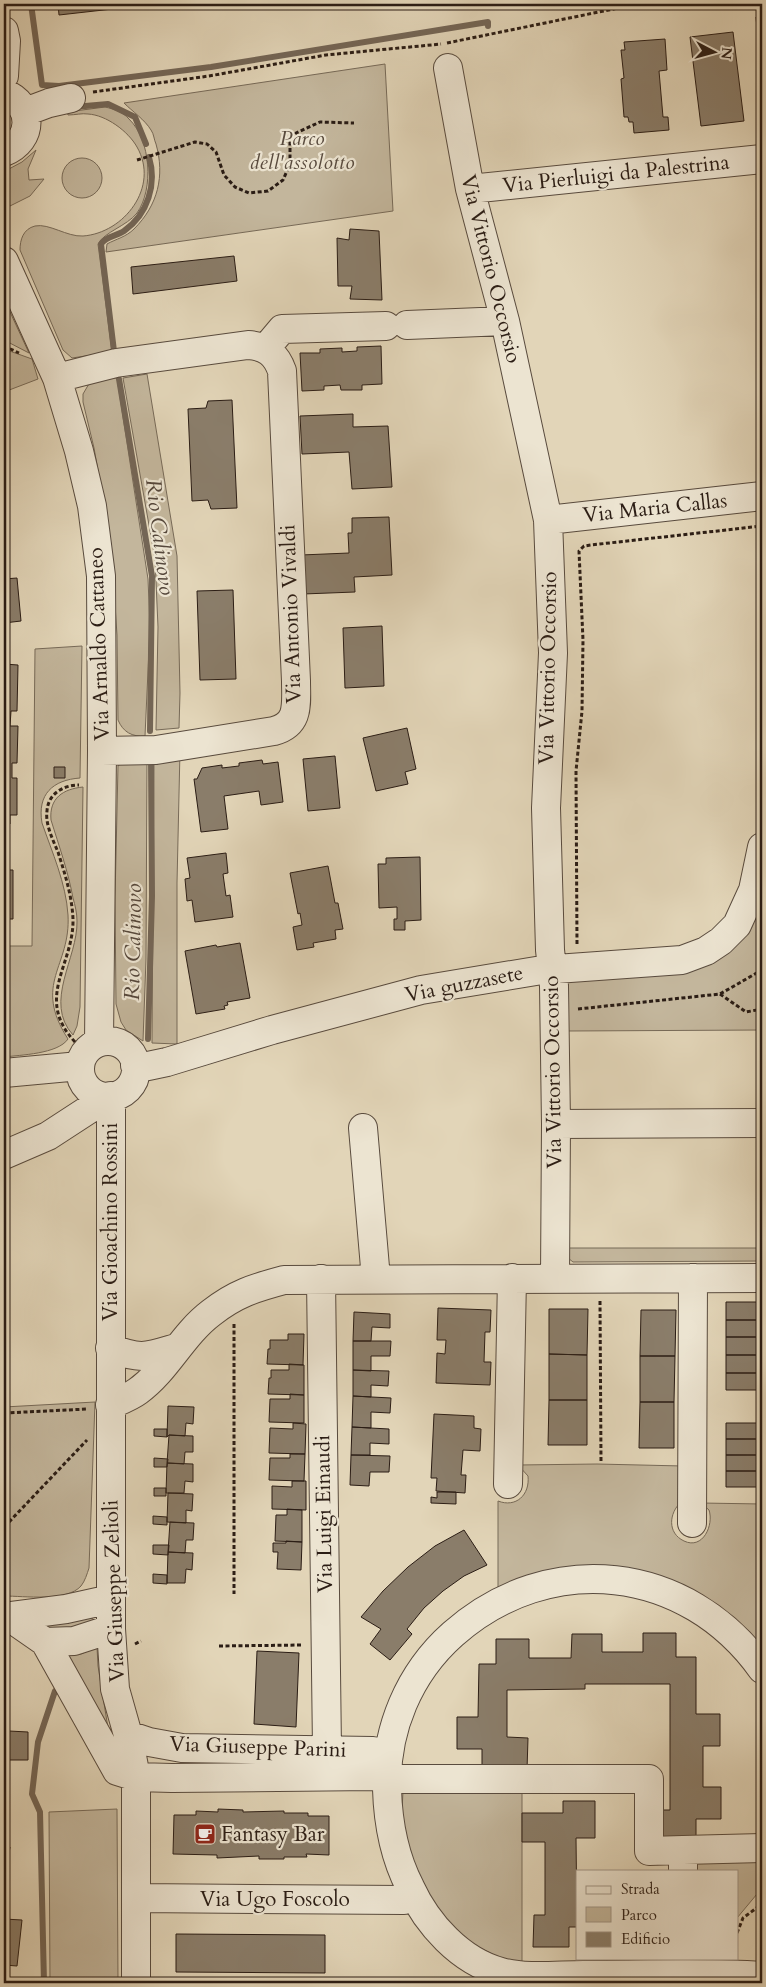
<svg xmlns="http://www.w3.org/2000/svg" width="766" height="1987" font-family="Cardo,serif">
  <rect width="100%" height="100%" fill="#e2d5b8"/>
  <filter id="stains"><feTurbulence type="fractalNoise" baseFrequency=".004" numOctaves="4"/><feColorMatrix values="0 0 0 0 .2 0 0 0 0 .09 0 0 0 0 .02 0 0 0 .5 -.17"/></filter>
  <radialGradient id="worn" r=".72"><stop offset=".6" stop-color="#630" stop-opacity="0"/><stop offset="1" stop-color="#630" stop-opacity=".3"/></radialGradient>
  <path fill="#c3b69c" stroke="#776a58" d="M385,64L393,211L106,252L107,244C116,239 126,237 134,229C158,205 165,176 156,144C154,140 154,134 151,130C145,120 132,111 124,103Z
    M105,107C114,109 123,112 129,119C151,140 154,189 137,213C127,226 104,232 98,244L112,352L72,358L63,350L20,250C20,240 23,229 35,226C49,223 67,237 83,236C124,233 160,187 137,147C128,131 106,115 88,114C82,113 75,115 68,115L67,112Z
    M36,150L28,169L29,180L44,179L30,196L6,208L7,170L22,162Z
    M62 178a20 20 0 1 1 40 0a20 20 0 1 1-40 0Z
    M4,299L29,353L4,340Z
    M4,349L32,359L38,379L4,392Z
    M112,374L113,378H117L148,579L150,627L145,736C132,737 123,732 118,720L117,635L111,544L94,448L83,402V394L90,382Z
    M147,374L177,556L180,693L179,728L156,730L158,627L155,559L123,378Z
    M82,646L80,778C53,780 37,794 42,823C52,852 66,883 68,915C71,967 32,983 68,1039C58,1054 20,1055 4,1057V946H32L35,649Z
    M180,750L177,883V1044L152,1043L154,755Z
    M147,756L146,959L143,1041L126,1030L121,1022L116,1004L115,899L118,766L124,761Z
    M83,787L80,1007L77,1026L73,1035C43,1002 78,958 77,921C77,913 75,905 73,898C68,871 59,846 51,820C49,798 63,789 83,787Z
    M762,872V1030L568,1031V978L690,965Z
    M567,1248H762V1261L573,1262L568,1258Z
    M95,1402L89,1568C87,1574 85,1581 81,1586C67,1602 24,1596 4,1596V1407Z
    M597,1464L683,1466L681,1502C669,1513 667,1533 684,1541C703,1550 714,1525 709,1510L701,1503L762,1504V1650C691,1567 598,1544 498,1589V1501C516,1508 530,1495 528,1476L518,1465Z
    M90,1617L94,1620L82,1631L48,1629L30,1618Z
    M97,1647L98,1666L108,1728L66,1656L71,1653L81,1654Z
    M403,1791H522V1965L504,1960L469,1942L440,1917L411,1868L402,1811Z
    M117,1809L118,1983H50L49,1812Z
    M762,1856V1888L737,1918V1871H687V1858Z"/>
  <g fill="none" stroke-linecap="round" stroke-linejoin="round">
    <path stroke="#746656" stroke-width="6" d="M31,4L42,85L59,86L211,67L488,22V26
      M74,107L108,104L135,117L146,144
      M114,351L101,244C106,236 117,236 124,231C148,214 157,184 149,157
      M119,379L152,576L150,731
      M148,1039L152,896L151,757
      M44,1983L40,1812L32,1794L38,1742L55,1691"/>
  </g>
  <path fill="#8a7d6a" stroke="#2b1d15" d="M58,4H157L59,15Z
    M762,16V62H760L756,17Z
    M733,32L744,121L701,126L690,37Z
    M665,39L667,70L659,71L663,117H668L669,130L634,133L633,122H629L628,117H624L621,79L624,78L621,50H625L624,42Z
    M350,229L379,231L382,300L350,299L352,286H338L337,238L349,240Z
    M234,256L237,281L133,294L131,267Z
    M381,346L382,384L362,385V390H341L340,385L324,386V390L302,391L300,353H320V349L342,348V352L357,351V347Z
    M232,400L237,508L211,509L208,500L192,501L188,409L206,408L208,401Z
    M353,414V427L388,426L392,487L352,489L349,452L302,454L300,416Z
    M389,517L392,575L354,577L355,592L303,594L301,555L349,553L348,533H352V518Z
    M17,578L21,621L4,623V579Z
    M233,590L236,679L200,680L197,591Z
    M382,626L384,686L345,688L343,628Z
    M4,664L18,665L17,711H11L10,726H18L17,763H12V778H17V815H10V824H4Z
    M407,728L416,769L405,772L408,784L376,791L363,738Z
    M335,756L340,808L308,811L303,759Z
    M262,760L263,764L278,762L283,802L261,805L259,791L224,796L228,829L201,832L194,779H197L202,768L222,765V768L239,766V763Z
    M54,767H65V778H54Z
    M226,853L228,873L223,874L226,896L230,895L233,917L195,922L192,900L187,901L185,879L190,878L187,858Z
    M420,857L421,920L405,921V930H394V919H397V907L379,908L378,864H386V858Z
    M328,866L335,903H338L343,929L335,930L336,939L313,943L314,947L297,950L293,927L302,925L300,913L298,914L290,873Z
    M4,870H13V919H4Z
    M240,943L250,998L227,1002L228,1005L224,1006L225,1009L196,1014L185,951L216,945L217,947Z
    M726,1302H762V1320H726Z
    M438,1308L491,1310L490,1332H485L484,1362H491L490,1385L436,1383L437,1353L445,1354L446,1340H437Z
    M549,1309H588L587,1355L549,1354Z
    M641,1310H676L675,1356H640Z
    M354,1312L390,1314V1328L372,1327L371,1341H353Z
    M726,1320H762V1337H726Z
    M288,1334H304L303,1365L267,1364L268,1349H270V1340H288Z
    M726,1337H762V1355H726Z
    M353,1341H391L390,1356H371V1371L353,1370Z
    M549,1354L587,1355V1400H549Z
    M726,1355H762V1373H726Z
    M640,1356H675L674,1402H640Z
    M289,1364L304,1365V1395L268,1394L269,1378H271V1370H289Z
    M353,1370L389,1371L388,1386L371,1385V1397L353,1396Z
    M726,1373H762V1390H726Z
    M290,1394L304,1395V1423L269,1422L270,1399H290Z
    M353,1396L391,1398L390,1413L371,1412V1428L352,1427Z
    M549,1400H587V1445H548Z
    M640,1402H674V1448H639Z
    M168,1406L194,1407L193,1424L186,1423L185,1436L169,1435L167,1437Z
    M434,1414L474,1416V1428L481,1429L480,1451L463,1450L461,1475H466L465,1493L436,1491L437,1478H431Z
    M293,1423L306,1424L305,1454L269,1453L270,1428L293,1429Z
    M726,1423H762V1439H726Z
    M352,1427L389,1429V1444L370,1443V1455H351Z
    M154,1429H167V1437L154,1436Z
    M169,1435L193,1436V1452H185L184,1464L167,1463Z
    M726,1439H762V1455H726Z
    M290,1454H305L304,1481L269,1480L270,1458H290Z
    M351,1455L390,1456L389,1472H370L369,1486L350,1485Z
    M726,1455H762V1471H726Z
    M154,1458L168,1459L167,1467H154Z
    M167,1463L193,1464V1482L185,1481L184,1493H166Z
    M726,1471H762V1487H726Z
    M292,1481H306V1510L272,1509V1486L292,1487Z
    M154,1488H166V1496H154Z
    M437,1492H456V1504L431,1503V1497L437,1498Z
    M168,1493L193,1494L192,1511L186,1510V1523L167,1522Z
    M287,1509L302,1510V1542L275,1541L276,1515H287Z
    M153,1516L167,1517V1525L153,1524Z
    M170,1522L194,1523L193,1540H186L185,1553L168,1552Z
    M464,1530L487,1565L464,1576L443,1591L424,1608L407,1629L412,1634L390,1660L370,1644L381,1629L361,1617L383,1591L408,1567L435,1546Z
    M286,1541L302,1542L301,1570L277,1569L278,1552H273V1543H286Z
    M153,1545H169L168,1555L153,1554Z
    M168,1552L193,1553L192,1570L186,1569L185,1583H167Z
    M153,1574L167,1575V1584L153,1583Z
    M643,1633H676V1657H696V1714H720V1746H703V1787H721V1819H696V1839H660V1810H670V1684H585V1689L507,1690V1737L528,1738L527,1770H482V1749H457V1717H478L479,1664H496V1639H529V1658H571L572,1634H602V1652H643Z
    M257,1651L299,1653L296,1727L254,1724Z
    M9,1731L28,1732V1760H8Z
    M563,1801H595V1838H576L577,1927H569V1947H533L534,1915H545V1842H522V1813H563Z
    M218,1809L243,1810V1812L284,1811V1813H308V1816H329V1855L306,1854L307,1857H284V1859H259V1856L217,1858V1855L173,1854L174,1815H196V1811L218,1812Z
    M4,1846L10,1847L6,1871H4Z
    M4,1919L22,1920L17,1966L4,1965Z
    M176,1934L325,1935V1973L176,1972Z"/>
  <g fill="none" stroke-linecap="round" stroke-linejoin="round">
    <g stroke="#594b3e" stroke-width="30">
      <path id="minor" d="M4,31L6,41L4,76
        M448,68L470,189L505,321L548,520L553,653L546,808L550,950L554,986L556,1124L555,1278
        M4,93C34,105 34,140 4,152
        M25,112L49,103L71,98
        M470,189L762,159
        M4,261L57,378L79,451L92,506L101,576L102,751L99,1042
        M407,325L505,321
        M266,348L282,329L386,326
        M57,378L116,363L248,345C266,346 276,354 282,371L296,681C296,704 300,724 274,731L156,750L102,751
        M548,520L762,496
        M80 1069a28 28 0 1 1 56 0a28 28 0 1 1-56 0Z
        M135,1065L148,1066L167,1062L272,1030L421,990L542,970L682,960L706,951L721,941L737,925L753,890L762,847
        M4,1073L80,1066
        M111,1096V1629L115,1689L128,1735L136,1777V1983
        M556,1124L762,1123
        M363,1128L376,1279
        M4,1155L48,1136L91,1108L97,1095
        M321,1279L327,1749
        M110,1348C141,1360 146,1357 176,1348
        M110,1405C119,1401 130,1397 138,1391C167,1370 182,1335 211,1313C235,1294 254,1288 284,1280L762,1278
        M508,1484L512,1278
        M692,1523L693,1278
        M4,1617L66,1609L111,1599
        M9,1617L45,1642L117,1771L136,1777L172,1778L373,1776L387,1779H649V1851L683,1850
        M45,1642L74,1641L111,1629
        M762,1669C687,1564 549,1549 453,1634C409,1673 385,1730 387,1789C388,1824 394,1856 410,1887C427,1924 460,1961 501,1972C527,1979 557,1975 583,1975C643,1975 703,1972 762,1976
        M128,1735L149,1742L182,1748L373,1751L387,1760
        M683,1871V1850L762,1848
        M136,1898L404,1900L414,1896"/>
    </g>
    <path stroke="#2b1d15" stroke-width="3" stroke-dasharray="4 2.5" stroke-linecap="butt" d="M447,43L638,4
      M93,92L209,76L326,55L441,44
      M137,160L195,142L207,144L216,152L224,175L235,187L249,193L268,191L283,180L290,164V142L296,133L320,122L354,123
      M4,346L19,353
      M577,944L576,771L582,711L583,640L579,551L584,546L591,545L762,526
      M720,994L746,1012L762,1009
      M578,1009L720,994L762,970
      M75,1042C34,998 74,965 73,919C72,896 65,874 58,852C53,840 45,824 47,811C48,794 63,785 79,785
      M600,1301L601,1462
      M234,1324V1594
      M4,1413L88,1409
      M4,1534L9,1522L87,1440
      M135,1644L141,1641
      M219,1646L303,1645
      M737,1933L743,1918L762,1904"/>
    <use href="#minor" stroke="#ece4d1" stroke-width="28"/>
  </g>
  <defs>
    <g id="cafe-square" transform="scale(1.125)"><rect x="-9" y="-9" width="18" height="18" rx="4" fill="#8f2418" stroke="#ece4d1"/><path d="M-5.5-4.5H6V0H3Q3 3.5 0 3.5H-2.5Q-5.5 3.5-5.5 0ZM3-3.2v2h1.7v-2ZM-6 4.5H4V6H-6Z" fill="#fff"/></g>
  </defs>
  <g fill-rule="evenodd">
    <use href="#cafe-square" x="205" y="1834"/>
  </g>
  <g text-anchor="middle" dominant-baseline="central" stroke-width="4.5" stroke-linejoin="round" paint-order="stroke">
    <g font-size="21" font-style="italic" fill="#594b3e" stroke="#ece4d1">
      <text x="302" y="138">Parco<tspan x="302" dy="24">dell'assolotto</tspan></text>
    </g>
    <g font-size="21" fill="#2b1d15" stroke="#ece4d1">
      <text transform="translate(616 174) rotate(-6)">Via Pierluigi da Palestrina</text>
      <text transform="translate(491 269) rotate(76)">Via Vittorio Occorsio</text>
      <text transform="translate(655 508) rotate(-6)">Via Maria Callas</text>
      <text transform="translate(291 614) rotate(-92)">Via Antonio Vivaldi</text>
      <text transform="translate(99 644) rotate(-92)">Via Arnaldo Cattaneo</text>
      <text transform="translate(548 668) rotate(-89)">Via Vittorio Occorsio</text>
      <text transform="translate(464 984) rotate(-11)">Via guzzasete</text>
      <text transform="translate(553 1072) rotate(-91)">Via Vittorio Occorsio</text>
      <text transform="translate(110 1222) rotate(-90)">Via Gioachino Rossini</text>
      <text transform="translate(324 1514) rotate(-91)">Via Luigi Einaudi</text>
      <text transform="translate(114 1591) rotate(-92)">Via Giuseppe Zelioli</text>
      <text transform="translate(258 1747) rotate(2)">Via Giuseppe Parini</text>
      <text x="275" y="1899">Via Ugo Foscolo</text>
    </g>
    <g font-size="21" fill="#2b1d15" stroke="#ece4d1" text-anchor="start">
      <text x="221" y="1834">Fantasy Bar</text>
    </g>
    <g font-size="22" font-style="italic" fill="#55473b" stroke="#ece4d1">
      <text transform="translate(160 537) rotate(83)">Rio Calinovo</text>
      <text transform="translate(133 942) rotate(-89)">Rio Calinovo</text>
    </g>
  </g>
  <rect width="766" height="1987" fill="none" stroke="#e2d5b8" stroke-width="20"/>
  <rect x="5" y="5" width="756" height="1977" fill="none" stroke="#2b1d15" stroke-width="2.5"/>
  <rect x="10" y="10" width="746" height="1967" fill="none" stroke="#2b1d15"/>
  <rect x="576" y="1870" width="162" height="90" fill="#ece4d1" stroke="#9f9486"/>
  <rect x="586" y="1886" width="25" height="8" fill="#ece4d1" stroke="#9f9486"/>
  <text x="621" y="1894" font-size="15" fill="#2b1d15">Strada</text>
  <rect x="586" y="1907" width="25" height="15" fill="#c3b69c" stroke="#9f9486"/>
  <text x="621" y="1920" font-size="15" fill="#2b1d15">Parco</text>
  <rect x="586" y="1932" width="25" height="15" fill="#8a7d6a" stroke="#9f9486"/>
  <text x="621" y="1944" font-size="15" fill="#2b1d15">Edificio</text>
  <g transform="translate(714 52) rotate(96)" stroke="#ece4d1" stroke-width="4" paint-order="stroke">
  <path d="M0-4L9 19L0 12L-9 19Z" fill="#2b1d15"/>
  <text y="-8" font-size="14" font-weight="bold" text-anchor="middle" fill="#2b1d15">N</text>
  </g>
  <rect width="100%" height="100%" filter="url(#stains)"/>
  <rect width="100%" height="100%" fill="url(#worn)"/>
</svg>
